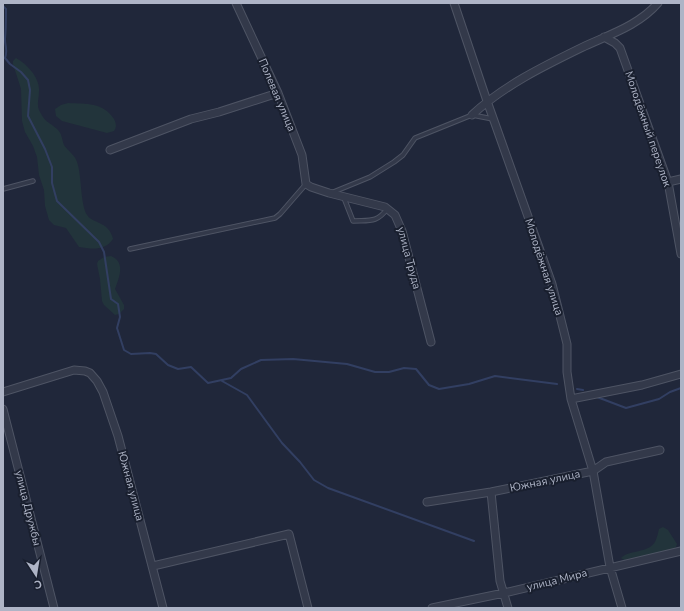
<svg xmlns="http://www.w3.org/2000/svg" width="684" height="611" font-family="'Nunito Sans',sans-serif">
  <rect width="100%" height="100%" fill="#20273a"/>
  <path fill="#22343b" d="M16,58C27,64 40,78 39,91C39,99 36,105 40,112C45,122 49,122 57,129C62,133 62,140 64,145C68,151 75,155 77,162C82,176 80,204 87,215C93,224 109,221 113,239C105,251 92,249 79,247L66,228L54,225L49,220L45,206L44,190L39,175L37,157L33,146L25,132L22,121L21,89L13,64V61Z
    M68,103C86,104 103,102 114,119C116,123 117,127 114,131L107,133L62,121L56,116L55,109L61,105Z
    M111,256C126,262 119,278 115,289L124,305V309L119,314L115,315L104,305L102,301L100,279L97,264L98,261L104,257Z
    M663,527L668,530L677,544L676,547L672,550L624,560L621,558C630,549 647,554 655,542C657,538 658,533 659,529Z"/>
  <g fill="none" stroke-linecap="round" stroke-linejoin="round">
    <path stroke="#323f62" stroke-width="2" d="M3,6L6,9C6,19 6,29 5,39C5,46 8,51 5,58L10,64L21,72L28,80L30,90L28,116L45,149L52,167V183L57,201L99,242L104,252L111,299L118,304L120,317L117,328L124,350L131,354L150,353L156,354L168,365L178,369L191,367L208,383L231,378L241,369L261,360L293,359L347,364L375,372H389L404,368L416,369L429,385L439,389L469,384L495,376L557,384
      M222,381L247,395L282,443L300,462L314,480L328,488L474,541
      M577,389L583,390
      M597,397L626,408L659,399L670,392L681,388"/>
    <g stroke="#4e5464" stroke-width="5.5">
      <path id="service" d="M3,189L33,181
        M331,193L370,177L394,162L403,155L415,138L472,115L493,119
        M344,198L353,221C369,220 377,223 387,209
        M130,249L275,218L280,214L306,184"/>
    </g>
    <g stroke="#4e5464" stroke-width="9">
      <path id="minor" d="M236,3L278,93L302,155L306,184L311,187L329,193L385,207L395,215L402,231L431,342
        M454,3L487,101L552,284L567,344V372L571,399L593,471L610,567L622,608
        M604,37L615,43L620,48L668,182L681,254
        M472,115C504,85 546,65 585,46C611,34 639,25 658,3
        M110,150L191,119L219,112L278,93
        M668,182L681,179
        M3,392L74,370L85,371L90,373L97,381L103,392L118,436L163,608
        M571,399L642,385L681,374
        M3,409L54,608
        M491,492L500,581L508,608
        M427,502L491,492L593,471L606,462L660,450
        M153,566L289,534L308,608
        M432,608L504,593L681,551"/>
    </g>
    <use href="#service" stroke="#33394a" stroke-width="3.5"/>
    <use href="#minor" stroke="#33394a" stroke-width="7"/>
  </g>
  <g text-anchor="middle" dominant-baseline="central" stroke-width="4" stroke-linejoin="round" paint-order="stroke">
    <g font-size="11" fill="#aeb4c6" stroke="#191f2e">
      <text transform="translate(277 95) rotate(67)">Полевая улица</text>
      <text transform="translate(648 129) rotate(71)">Молодёжный переулок</text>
      <text transform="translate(409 258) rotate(75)">улица Труда</text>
      <text transform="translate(544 267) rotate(72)">Молодёжная улица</text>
      <text transform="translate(545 481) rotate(-12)">Южная улица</text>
      <text transform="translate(131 486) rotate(75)">Южная улица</text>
      <text transform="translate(28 508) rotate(76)">улица Дружбы</text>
      <text transform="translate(557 580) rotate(-14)">улица Мира</text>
    </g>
  </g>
  <rect width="684" height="611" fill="none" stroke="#aeb4c6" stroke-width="8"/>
  <g transform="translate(36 575) rotate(168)" stroke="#191f2e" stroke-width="3" paint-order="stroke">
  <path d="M0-3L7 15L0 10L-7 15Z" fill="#aeb4c6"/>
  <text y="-6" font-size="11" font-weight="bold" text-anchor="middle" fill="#aeb4c6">С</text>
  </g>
</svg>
